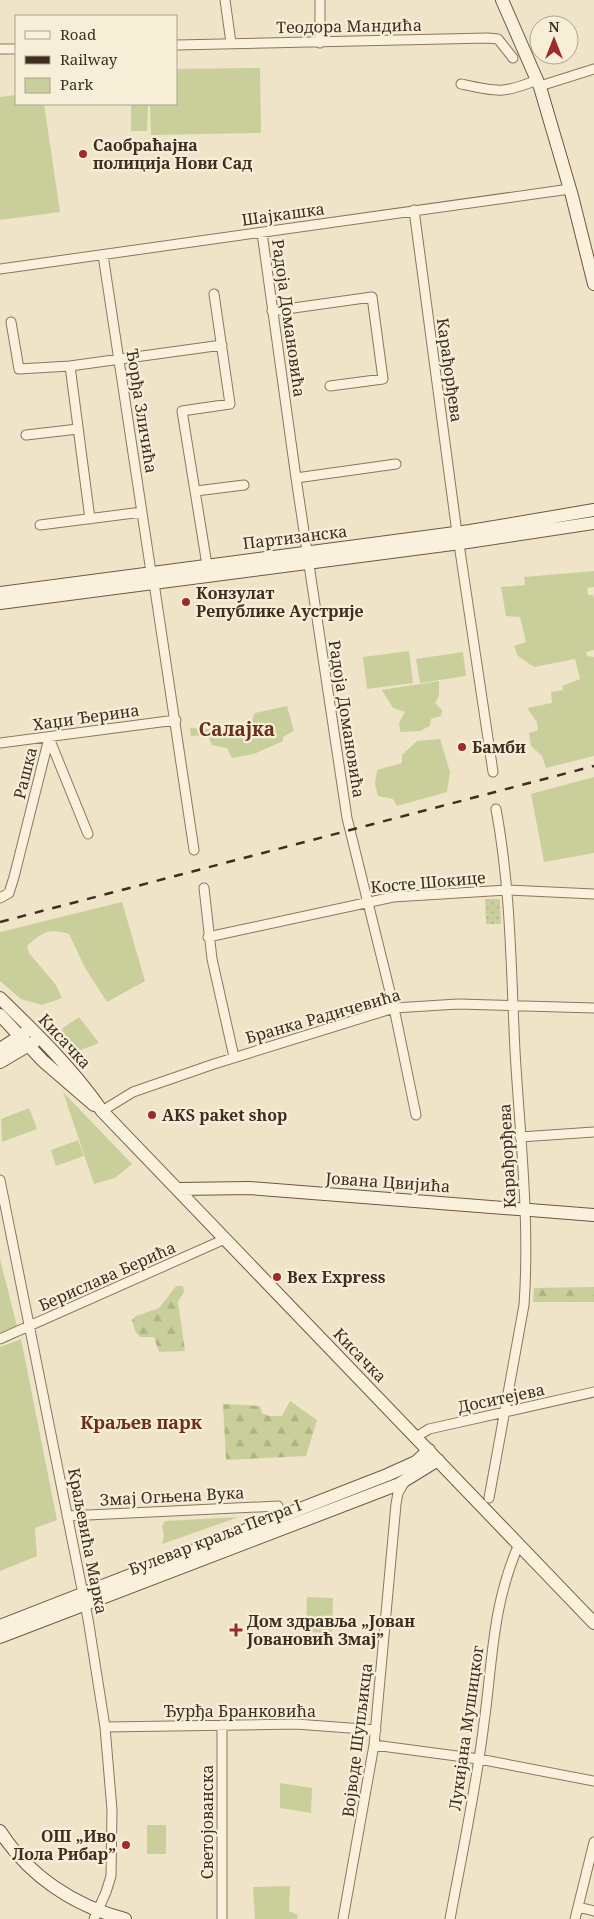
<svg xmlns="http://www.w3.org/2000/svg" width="594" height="1919" font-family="'Noto Serif',serif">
  <defs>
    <pattern id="forest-firs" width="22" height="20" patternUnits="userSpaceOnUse" patternTransform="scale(1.25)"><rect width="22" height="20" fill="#c9cf9b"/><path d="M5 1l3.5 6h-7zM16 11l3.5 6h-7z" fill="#aeb285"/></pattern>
    <pattern id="park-dots" width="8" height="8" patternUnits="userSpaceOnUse" patternTransform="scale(1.25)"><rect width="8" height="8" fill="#c9cf9b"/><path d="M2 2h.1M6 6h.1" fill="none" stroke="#aeb285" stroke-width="1.8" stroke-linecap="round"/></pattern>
  </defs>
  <rect width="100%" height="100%" fill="#f0e4c8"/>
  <path fill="#c9cf9b" d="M260,68L261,133L151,135L150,104H176V69Z
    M16,95V104H44L60,212L0,220V97Z
    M131,104H148L147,131H131Z
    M594,571V587L587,588L588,595H593L594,599V650L586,652L587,656L594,657V756L546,768L542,756L531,746L529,733L538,730L537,722L527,708L552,703L551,692L563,690L562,686L580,679L575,659L534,667L518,656L514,646L526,642L520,617L506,616L501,587L525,585L524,577Z
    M409,651L413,683L367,689L363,657Z
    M463,652L466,676L420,683L416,659Z
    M439,681V696L435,703L442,710L441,716L431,719L430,726L420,731L400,732L399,723L405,712L393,708L382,690Z
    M287,706L294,731L283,737V741L254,754L232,758L227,748L212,745L208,735L191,736L190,728L223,730L251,722L255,713Z
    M440,739L450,772L447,792L397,806L393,799L378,796L375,784L377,770L402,763V755L417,741Z
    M594,777V853L544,862L531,794Z
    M122,902L145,981L107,1002L85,968L69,934C48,928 43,932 27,946L29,953L56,985L62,998L42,1005L21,999L0,981V932Z
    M79,1017L99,1043L78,1051L68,1046L61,1035L63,1028Z
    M63,1092L132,1164L115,1178L94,1184Z
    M29,1108L37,1129L2,1142L1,1119Z
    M78,1140L84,1156L56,1166L51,1150Z
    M0,1259L17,1326L0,1333Z
    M21,1339L57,1520L35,1528L37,1556L0,1571V1347Z
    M239,1517L162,1544L164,1536L162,1526L165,1521Z
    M307,1597L333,1598L332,1633L306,1632Z
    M280,1783L312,1788L311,1813L280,1808Z
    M147,1825H166V1854H147Z
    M290,1886L289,1911L298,1915L297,1919H255L253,1887Z"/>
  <path fill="url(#forest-firs)" d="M176,1286H183L184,1291L178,1302L185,1351L159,1352L154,1337H140L135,1331L132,1320L136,1316L159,1308Z
    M594,1287V1302H533L534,1288Z
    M290,1401L317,1420L306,1456L226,1460L223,1404L260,1406L262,1413L269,1416H282Z"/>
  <path fill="url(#park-dots)" d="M485,899H500L501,924H486Z"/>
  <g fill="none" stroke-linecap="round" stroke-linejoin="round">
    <g stroke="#8d765c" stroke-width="11">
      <path id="street" d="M225,0L231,43
        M320,43V0
        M176,45L488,38L498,39L513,58
        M0,49H16
        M461,84C497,92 503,94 537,80
        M540,86L594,69
        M414,210L457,533
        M262,233L296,478L347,818L394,1008L416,1115
        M103,255L151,572
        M0,269L570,189
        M272,311L372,297L383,379L330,386
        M11,322L19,369L70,366
        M26,435L78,429
        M296,478L396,464
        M196,491L244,485
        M90,519L70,366L222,345
        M40,525L142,512
        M459,544L493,772
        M207,565L182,411L230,404L214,294
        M154,583L194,850
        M49,738L88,834
        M0,743L176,720
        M204,888L212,959L234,1057
        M0,898L9,893L14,877L49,738
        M208,937L393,897L507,890L594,894
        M102,1111L133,1092L214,1064L394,1008L458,1004L594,1008
        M520,1137L594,1132
        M0,1180L88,1619L105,1727L112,1810L111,1876L106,1892L94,1919
        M0,1339L225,1239
        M416,1437L429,1429L594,1392
        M489,1498L524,1305C530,1221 520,1136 515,1051C511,971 511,889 496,809
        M67,1516L278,1506
        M222,1725V1919
        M105,1727L296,1724L376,1730
        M374,1745L479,1759L594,1781
        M578,1907L594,1911
        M343,1919L374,1745L396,1504L398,1493L405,1481
        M450,1919C462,1854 476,1789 484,1723C493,1658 492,1606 519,1544
        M575,1919L594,1842"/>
    </g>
    <g stroke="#6f573f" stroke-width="14">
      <path id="secondary" d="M502,0L540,87L572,196L594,284
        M0,593L470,531L594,510
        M0,603L468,542L594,523
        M0,998C36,1033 73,1069 102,1111L594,1623
        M0,1015L43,1061L94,1105
        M0,1049L25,1033
        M0,1062L34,1042
        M179,1189L249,1188L594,1215
        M0,1626L387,1475L416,1462L429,1450
        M0,1637L399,1484L438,1460
        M0,1831C29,1876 74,1906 125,1919"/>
    </g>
    <use href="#street" stroke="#faf1dc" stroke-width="9"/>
    <use href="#secondary" stroke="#faf1dc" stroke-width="12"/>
    <path stroke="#3d2e20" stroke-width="2.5" stroke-dasharray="9 9" stroke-linecap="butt" d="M0,922L594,766"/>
  </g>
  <g fill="#9e2a2b" stroke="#f7eed8" stroke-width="2">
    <circle cx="83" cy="154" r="5"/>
    <circle cx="186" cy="602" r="5"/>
    <circle cx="462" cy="747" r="5"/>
    <circle cx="152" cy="1115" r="5"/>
    <circle cx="277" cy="1277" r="5"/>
    <path d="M233.5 1622.5h5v5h5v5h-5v5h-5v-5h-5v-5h5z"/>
    <circle cx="126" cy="1845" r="5"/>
  </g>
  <g text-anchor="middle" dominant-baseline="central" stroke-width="4.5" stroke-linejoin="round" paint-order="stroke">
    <g font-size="16" fill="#3d2e20" stroke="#f7eed8">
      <text transform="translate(349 26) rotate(-1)">Теодора Мандића</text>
      <text transform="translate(283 214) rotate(-8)">Шајкашка</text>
      <text transform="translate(289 318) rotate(82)">Радоја Домановића</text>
      <text transform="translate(450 370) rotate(82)">Карађорђева</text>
      <text transform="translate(142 411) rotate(81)">Ђорђа Зличића</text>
      <text transform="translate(295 537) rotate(-7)">Партизанска</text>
      <text transform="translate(86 717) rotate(-8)">Хаџи Ђерина</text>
      <text transform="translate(347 719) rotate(81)">Радоја Домановића</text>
      <text transform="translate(25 773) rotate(-76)">Рашка</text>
      <text transform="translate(428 882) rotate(-5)">Косте Шокице</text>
      <text transform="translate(323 1016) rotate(-16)">Бранка Радичевића</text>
      <text transform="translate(65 1041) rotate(47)">Кисачка</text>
      <text transform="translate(507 1156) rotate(-93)">Карађорђева</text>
      <text transform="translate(388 1182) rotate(4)">Јована Цвијића</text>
      <text transform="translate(107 1276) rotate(-24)">Берислава Берића</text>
      <text transform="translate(360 1355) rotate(46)">Кисачка</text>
      <text transform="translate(501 1398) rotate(-12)">Доситејева</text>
      <text transform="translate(172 1496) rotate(-3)">Змај Огњена Вука</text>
      <text transform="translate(215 1537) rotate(-21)">Булевар краља Петра I</text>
      <text transform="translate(88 1541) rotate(79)">Краљевића Марка</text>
      <text x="240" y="1711">Ђурђа Бранковића</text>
      <text transform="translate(466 1728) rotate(-82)">Лукијана Мушицког</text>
      <text transform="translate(357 1740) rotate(-83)">Војводе Шупљикца</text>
      <text transform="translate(207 1822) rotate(-90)">Светојованска</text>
    </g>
    <g font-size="16" font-weight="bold" fill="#3d2e20" stroke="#f7eed8" text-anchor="start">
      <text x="93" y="145">Саобраћајна<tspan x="93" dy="18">полиција Нови Сад</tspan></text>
      <text x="196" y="593">Конзулат<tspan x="196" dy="18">Републике Аустрије</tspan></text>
      <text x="472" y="747">Бамби</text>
      <text x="162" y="1115">AKS paket shop</text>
      <text x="287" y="1277">Bex Express</text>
      <text x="247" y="1621">Дом здравља „Јован<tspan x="247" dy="18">Јовановић Змај”</tspan></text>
      <text x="116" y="1836" text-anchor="end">ОШ „Иво<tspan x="116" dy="18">Лола Рибар”</tspan></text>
    </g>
    <g font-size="18" font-weight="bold" fill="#6b2e1e" stroke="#f7eed8">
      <text x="141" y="1422">Краљев парк</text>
    </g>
    <g font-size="19" font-weight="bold" fill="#6b2e1e" stroke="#f7eed8">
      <text x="237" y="729">Салајка</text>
    </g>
  </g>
  <rect x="15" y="15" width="162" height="90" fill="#f7eed8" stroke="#ada18e"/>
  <rect x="25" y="31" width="25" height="8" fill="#faf1dc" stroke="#ada18e"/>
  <text x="60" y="40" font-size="15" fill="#3d2e20">Road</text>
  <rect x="25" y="56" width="25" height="8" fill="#3d2e20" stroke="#ada18e"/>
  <text x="60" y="65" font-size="15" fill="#3d2e20">Railway</text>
  <rect x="25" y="78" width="25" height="15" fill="#c9cf9b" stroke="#ada18e"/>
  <text x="60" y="90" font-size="15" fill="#3d2e20">Park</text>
  <g transform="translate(554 40)"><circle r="24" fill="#f7eed8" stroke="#ada18e"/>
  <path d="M0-4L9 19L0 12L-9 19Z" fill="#9e2a2b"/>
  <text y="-8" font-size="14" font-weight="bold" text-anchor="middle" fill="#3d2e20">N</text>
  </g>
</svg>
